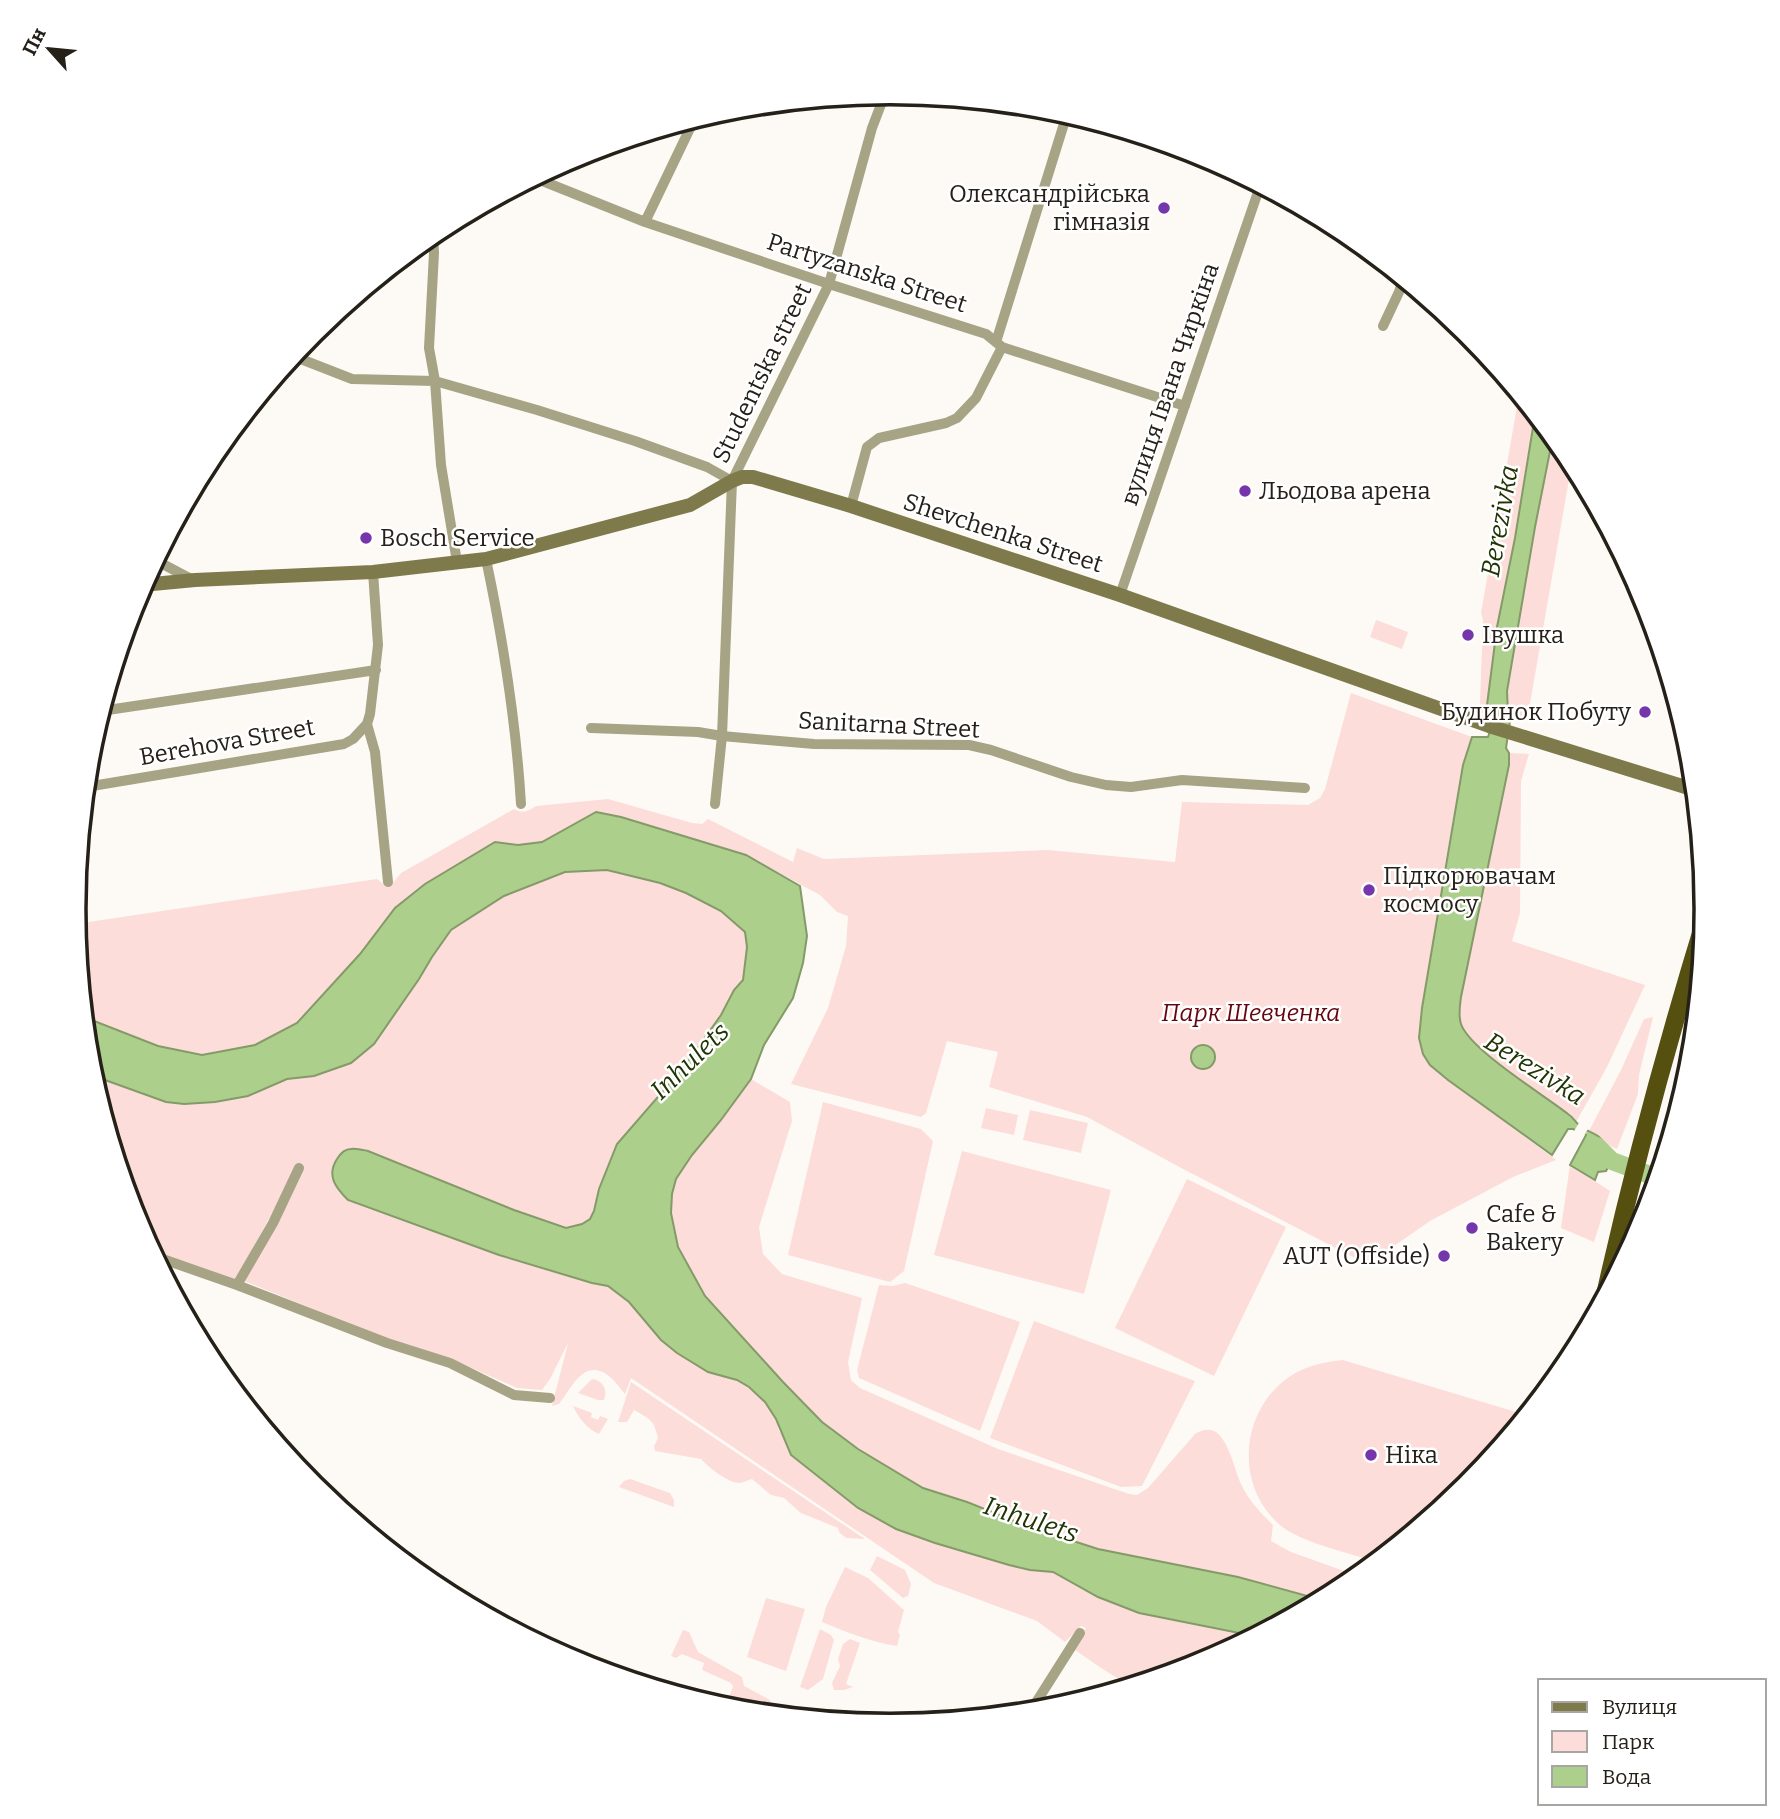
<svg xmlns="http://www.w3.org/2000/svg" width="1780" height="1819" font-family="Bitter,serif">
  <rect width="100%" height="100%" fill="#fdfaf6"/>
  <path fill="#fcddd9" d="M1519,395L1535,415L1515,538L1497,627L1487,705L1490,716L1481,713L1480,702L1483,620L1481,613Z
    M1553,436L1565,451L1562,466L1571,468L1527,721H1510L1508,713L1507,691L1535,527Z
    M1376,620L1408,632L1402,649L1370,637Z
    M1351,693L1472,737L1463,765L1446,859L1422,1008L1419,1038L1423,1054L1448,1080L1556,1160L1513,1177L1430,1221L1381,1255L1367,1261L1353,1257L1185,1170L1087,1117L989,1087L998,1052L947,1041L926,1113L921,1117L791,1084L828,1008L846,946L848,916L837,912L820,895L746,855L621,817L596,812L542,842L518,845L495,842L425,884L395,908L360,954L297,1023L255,1045L202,1055L158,1046L84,1017L75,924L377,879L386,886L391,885L401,873L514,809C523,814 528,811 536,806L608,799L692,823L702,824L708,819L793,862L797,848L824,859L1048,850L1175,862L1182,802L1308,805L1320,798L1325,789Z
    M1509,753L1529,754L1521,781L1520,913L1512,941L1645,985L1607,1067L1576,1122L1566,1112C1541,1094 1471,1050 1461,1024C1458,1016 1460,1005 1461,997L1509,765Z
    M607,870C646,879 687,888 721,910C730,916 737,925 746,932L747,947L743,980L734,990L721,1015L684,1067L617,1144L599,1189L594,1211L590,1219L582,1224L567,1229L514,1210L368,1151H344L337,1159L331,1171L348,1200L499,1255L592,1283C597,1284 604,1284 608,1286C634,1298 652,1336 677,1353C687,1360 699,1368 709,1372C723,1378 737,1378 749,1387C764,1398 775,1413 779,1431L858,1508L896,1529L935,1543L1009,1565L1030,1570L1053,1572L1098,1597L1139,1613L1254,1636L1202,1664L1130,1686L1101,1668L1075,1650L1086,1628L1081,1626L1065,1642L1037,1621L934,1583L631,1378L625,1394C620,1388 615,1381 610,1377C584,1356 572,1388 559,1404L552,1406L568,1343L550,1379L542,1390L517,1388L456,1361L395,1342L244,1281L276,1206L235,1280L151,1251L136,1222L91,1075L166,1102L248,1096L287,1079L314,1076L419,979L432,957L451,930L504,896L530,885L565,872Z
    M1653,1017L1639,1075L1638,1094L1617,1149L1604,1143L1601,1137L1589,1131L1621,1070L1644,1019Z
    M751,1079L790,1102L792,1121L759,1227L763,1254L782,1274L862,1298L848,1362L851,1380L860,1388L998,1449L1129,1494L1137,1495L1148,1488L1195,1434C1200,1431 1205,1429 1211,1430C1228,1433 1235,1473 1242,1486C1249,1501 1261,1513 1273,1525L1271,1541L1291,1552L1358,1576L1343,1589L1322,1600L1238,1577L1098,1549L1030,1527L967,1502L923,1488L858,1449L822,1422L783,1382L705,1296L678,1247L673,1226L671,1213L672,1194L676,1179L692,1155L721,1120Z
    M1675,1096L1681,1101L1641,1227L1650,1190V1180L1657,1160Z
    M823,1102L921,1129L933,1141L904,1271L890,1282L788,1255Z
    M986,1108L1018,1115L1014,1135L981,1128Z
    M1030,1110L1088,1123L1081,1153L1023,1140Z
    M962,1151L1111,1190L1084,1294L934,1255Z
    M1570,1165L1610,1191L1594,1242L1561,1228Z
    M1187,1179L1286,1227L1214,1376L1115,1328Z
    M905,1283L1020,1322L980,1431L859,1378L857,1370L879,1285L893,1286Z
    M1034,1321L1195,1381L1142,1486L1121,1487L990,1438Z
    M1343,1360L1526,1415L1467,1487L1376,1562C1350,1553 1302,1543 1281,1526C1233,1486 1240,1408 1292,1375C1308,1365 1325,1362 1343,1360Z
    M592,1379C603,1380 608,1390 604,1400H598L578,1393Z
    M631,1382L865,1539L846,1538L839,1532L838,1528L801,1513L784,1498L771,1495L752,1479C748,1480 744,1482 741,1483C729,1484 708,1467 701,1459L655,1451L654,1446L658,1438C654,1420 650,1419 634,1410L627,1422H618Z
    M573,1406L592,1413L591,1417L598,1420L600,1416L608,1419L599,1434C588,1430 578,1417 573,1406Z
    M630,1479L670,1493L674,1500V1507L619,1487L624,1481Z
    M877,1556L905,1570L911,1584L908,1596L903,1598L870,1570Z
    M845,1567L868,1578L904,1610L898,1632L900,1635L897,1646C870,1642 847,1632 822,1622L826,1607Z
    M766,1598L805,1609L786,1671L747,1657Z
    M820,1629L831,1635L834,1640L823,1679L808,1690L800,1687Z
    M683,1630L689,1632L698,1652L742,1677L744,1686L770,1700L774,1710L772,1714L760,1713L728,1699L733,1687L731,1683L702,1670L704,1663L682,1654L676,1658L671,1656Z
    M850,1639L860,1643L846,1684L853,1687L844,1690H834L832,1683L840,1666L838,1659L843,1644Z"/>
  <path fill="#adcf8c" stroke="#849a69" stroke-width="2" d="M1535,415L1553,436L1535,527L1507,691L1508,713L1510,721L1506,748L1509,753V765L1461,997C1460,1005 1458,1015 1461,1024C1470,1050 1544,1095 1568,1114C1573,1117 1575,1122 1579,1125C1584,1130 1592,1132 1598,1136C1604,1140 1607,1151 1614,1157L1606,1171L1598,1172L1595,1180L1570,1165L1586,1135L1573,1129H1568L1552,1155L1448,1080L1430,1065L1423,1054L1419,1038L1422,1008L1463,765L1472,737H1488L1493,722L1492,718L1490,716L1487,705L1497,627L1515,538Z
    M596,812L621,817L746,855L800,886L807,936L803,963L793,998L764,1045L751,1079L721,1120L692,1155L676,1179L672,1194L671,1213L678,1247L705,1296L783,1382L822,1422L858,1449L923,1488L967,1502L1030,1527L1098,1549L1238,1577L1322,1600L1254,1636L1139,1613L1098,1597L1053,1572L1030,1570L1009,1565L935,1543L896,1529L858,1508L791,1455L776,1419L765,1402L749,1387L737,1380L708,1372L677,1353L661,1340L629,1302L608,1286L592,1283L499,1255L348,1200C336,1188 326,1176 337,1159C340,1154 345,1149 351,1149C356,1148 363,1150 368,1151L514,1210L566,1228L582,1224L590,1219L594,1211L599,1189L617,1144L684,1067L721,1015L734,990L743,980L747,947L745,932L721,911L686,893L660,883L607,870L565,872L504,896L451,930L432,957L419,979L374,1044L351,1063L314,1076L287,1079L248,1096L215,1102L184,1104L166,1102L91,1075L84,1017L158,1046L202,1055L255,1045L297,1023L360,954L395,908L425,884L495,842L518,845L542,842Z
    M1191 1057a12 12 0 1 1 24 0a12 12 0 1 1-24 0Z"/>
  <path fill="#fdfaf6" d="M1580,1121L1589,1127L1568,1165L1567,1163L1581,1137L1573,1133Z"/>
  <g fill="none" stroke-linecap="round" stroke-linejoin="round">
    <path stroke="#adcf8c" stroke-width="18" d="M1597,1146L1612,1161L1658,1178"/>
    <path stroke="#a6a485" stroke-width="10" d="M535,178L645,222L829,284L986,334L1002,347L1185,406
      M645,222L694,120
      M433,233L434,253L429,348L435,381L441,465L457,562
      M1383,326L1399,292L1403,279
      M996,342L1067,114
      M293,356L352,379L435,381L537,410L635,441L707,467L732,481
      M851,506L867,447L879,438L946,423L957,418L976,398L1002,347
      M486,559C503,640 516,721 521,804
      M155,560L193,580
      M373,572L378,645L370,714L367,724L375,752L388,882
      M1120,595L1260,186
      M101,711L376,670
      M591,728L698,732L722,736L814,744L969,745L991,750L1071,777L1106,785L1131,787L1182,780L1305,788
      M86,787L344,744L353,739L367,724
      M715,804L722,736L732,481L829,284L872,128L885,94
      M154,1256L237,1285L387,1343L450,1363L514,1395L550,1398
      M237,1285L273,1223L299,1168
      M1030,1712L1080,1633"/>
    <path stroke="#7e7a4b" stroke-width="14" d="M142,585L195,580L373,572L486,559L690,505L732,481L742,477H753L851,506L1120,595L1489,726L1695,790"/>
    <path stroke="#554f10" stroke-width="18" d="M1605,1295C1633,1169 1667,1044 1705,920"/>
  </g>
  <g fill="#7636ab" stroke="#fff" stroke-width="2.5">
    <circle cx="1164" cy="208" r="7"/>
    <circle cx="1245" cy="491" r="7"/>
    <circle cx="366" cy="538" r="7"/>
    <circle cx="1468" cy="635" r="7"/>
    <circle cx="1645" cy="712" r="7"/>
    <circle cx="1369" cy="890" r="7"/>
    <circle cx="1472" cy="1228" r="7"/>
    <circle cx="1444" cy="1256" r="7"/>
    <circle cx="1371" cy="1455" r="7"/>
  </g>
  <g text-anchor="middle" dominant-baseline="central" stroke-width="5" stroke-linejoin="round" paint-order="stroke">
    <g font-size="24" fill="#252018" stroke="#fff" text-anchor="start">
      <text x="1150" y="194" text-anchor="end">Олександрійська<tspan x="1150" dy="28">гімназія</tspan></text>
      <text x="1259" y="491">Льодова арена</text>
      <text x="380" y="538">Bosch Service</text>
      <text x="1482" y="635">Івушка</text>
      <text x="1631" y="712" text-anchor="end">Будинок Побуту</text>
      <text x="1383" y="876">Підкорювачам<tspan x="1383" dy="28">космосу</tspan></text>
      <text x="1486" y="1214">Cafe &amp;<tspan x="1486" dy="28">Bakery</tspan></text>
      <text x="1430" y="1256" text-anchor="end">AUT (Offside)</text>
      <text x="1385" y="1455">Ніка</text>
    </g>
    <g font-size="24" fill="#252018" stroke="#fff">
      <text transform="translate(867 273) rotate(18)">Partyzanska Street</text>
      <text transform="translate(762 373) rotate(-64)">Studentska street</text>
      <text transform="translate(1170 384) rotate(-71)">вулиця Івана Чиркіна</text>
      <text transform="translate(1003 533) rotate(18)">Shevchenka Street</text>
      <text transform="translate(889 725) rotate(3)">Sanitarna Street</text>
      <text transform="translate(227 742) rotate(-10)">Berehova Street</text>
    </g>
    <g font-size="24" font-style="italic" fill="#65050e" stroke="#fff">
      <text x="1251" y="1013">Парк Шевченка</text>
    </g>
    <g font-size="26" font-style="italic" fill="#213504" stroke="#fff">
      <text transform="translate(1500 521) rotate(-80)">Berezivka</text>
      <text transform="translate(690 1061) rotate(-44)">Inhulets</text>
      <text transform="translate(1535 1069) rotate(32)">Berezivka</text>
      <text transform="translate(1031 1520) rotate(18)">Inhulets</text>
    </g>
  </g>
  <path d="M0 0H1780V1819H0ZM86 909a804 804 0 1 1 1608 0a804 804 0 1 1-1608 0Z" fill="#fff" fill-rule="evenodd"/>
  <path fill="none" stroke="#252018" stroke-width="3.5" d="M86 909a804 804 0 1 1 1608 0a804 804 0 1 1-1608 0Z"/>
  <rect x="1538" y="1679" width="228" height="126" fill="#ffffff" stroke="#a8a6a3" stroke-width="2"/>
  <rect x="1552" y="1702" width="35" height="10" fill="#7e7a4b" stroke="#a8a6a3" stroke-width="2"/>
  <text x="1602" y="1714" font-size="21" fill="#252018">Вулиця</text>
  <rect x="1552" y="1731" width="35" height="21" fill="#fcddd9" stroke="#a8a6a3" stroke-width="2"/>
  <text x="1602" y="1749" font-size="21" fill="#252018">Парк</text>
  <rect x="1552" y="1766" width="35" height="21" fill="#adcf8c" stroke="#a8a6a3" stroke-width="2"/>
  <text x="1602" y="1784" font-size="21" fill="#252018">Вода</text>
  <g transform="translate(49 49) rotate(297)" stroke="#ffffff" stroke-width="5" paint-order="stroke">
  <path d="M0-5L12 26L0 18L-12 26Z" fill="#252018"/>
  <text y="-10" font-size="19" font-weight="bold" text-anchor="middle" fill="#252018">Пн</text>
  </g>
</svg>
